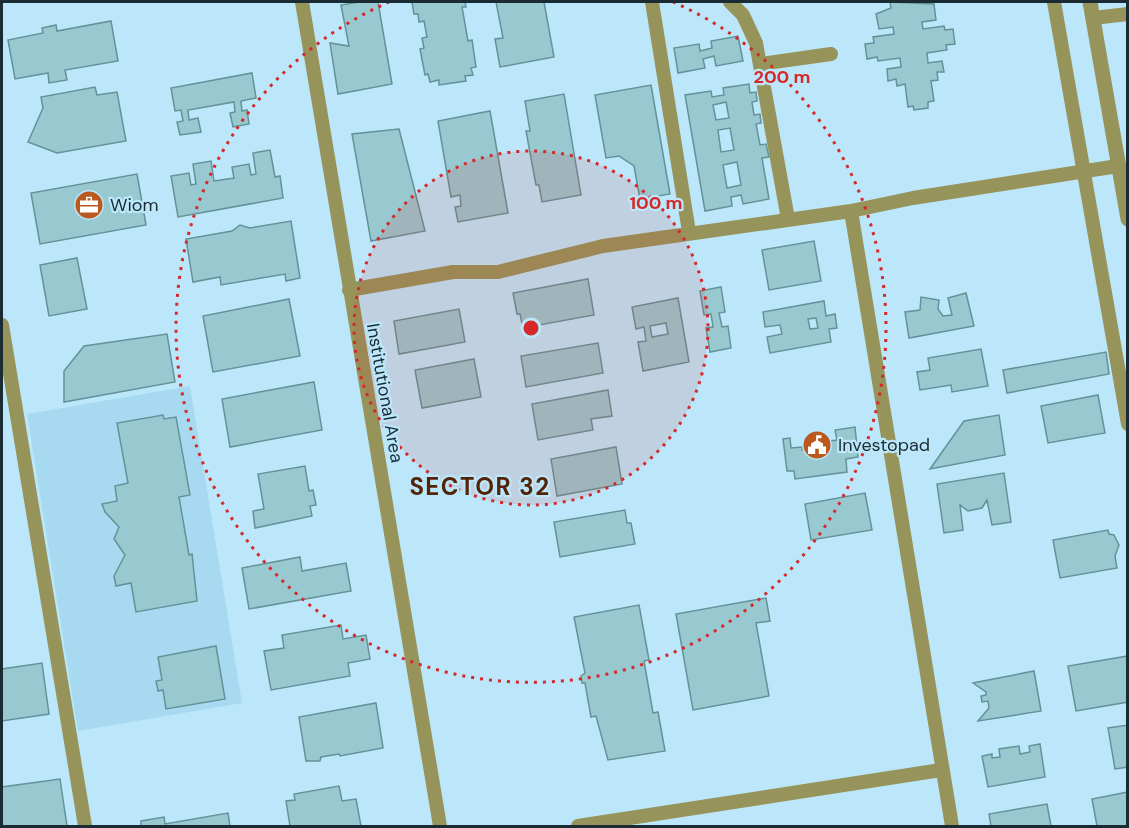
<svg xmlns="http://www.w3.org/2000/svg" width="1129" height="828" font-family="'DM Sans',sans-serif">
  <rect width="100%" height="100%" fill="#bce7fa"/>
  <path fill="#a7daf0" d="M190,386L242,703L78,731L27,414Z"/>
  <path fill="#99c9d0" stroke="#639298" stroke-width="1.5" fill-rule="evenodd" d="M359,2H378L392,84L338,94L330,43L349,46L341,5Z
    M412,2H465L466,7H462L468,41L472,40L476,67L471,68L473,75L465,76L466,81L439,85V80L430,82L428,74L425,75L420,49L424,48L422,38L427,37L424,21L419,22L418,14H414Z
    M496,2H544L554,57L500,67L495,39L503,38Z
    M890,2L934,4L936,20L922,22L923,29L944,26L945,30L953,29L955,44L946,45L947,50L927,53L928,63L942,61L944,72H937L938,80L931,81L934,101L928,102V108L914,110L913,106L908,107L905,84L897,86L896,79L888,81L887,69L901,67L900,58L878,61L877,57L867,59L865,44L874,43L873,37L894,34L893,27L879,29L876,14L891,8Z
    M111,21L118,61L65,70L67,80L49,83L48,73L15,79L8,40L43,33L42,28L56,25L57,31Z
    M738,36L743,61L716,66L714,56L703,59L705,68L678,73L674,48L699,44L700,51L712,48L711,41Z
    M252,73L256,98L241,101L242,111L247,110L249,124L233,127L230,113L235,112L234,102L188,110L189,120L198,118L201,132L180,135L177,122L183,121L181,110L175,111L171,88Z
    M749,84L750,93L756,92L757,101L752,102L754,115L760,114L761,123L756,124L760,145L766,144L769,157L762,158L769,199L743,204L741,195L731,197L732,206L705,211L685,95L711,91L712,97L724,95L723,88ZM726,102L729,118L716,120L713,105ZM730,128L734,150L721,152L718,130ZM737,162L741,185L727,188L723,165Z
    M651,85L670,194L640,199L634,166L619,156L606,158L595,95Z
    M95,87L97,95L117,92L126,141L57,153L28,142L43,108L41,97Z
    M564,94L581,195L542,202L539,185H536L526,131H530L525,101Z
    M490,111L508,213L458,222L455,207L461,206L460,195L451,197L438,121Z
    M399,129L425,231L371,241L352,134Z
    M270,150L275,177L280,176L283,198L178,217L171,176L189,173L191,185L196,184L193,164L211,161L214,181L234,178L232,167L249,164L251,175L256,174L253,153Z
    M137,174L146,225L40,244L31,193Z
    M291,221L300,278L286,281L285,274L221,285L220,277L193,282L186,239L232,231L240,225L250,228Z
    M814,241L821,281L769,290L762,250Z
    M77,258L87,309L49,316L40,265Z
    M588,279L594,315L523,328L520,314H517L513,293Z
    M721,287L725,312L719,313L722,327L728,326L731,348L710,352L706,328L713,327L711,314L704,315L700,291Z
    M966,293L974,326L909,338L905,312L920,310L921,297L939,300L938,309L943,316L952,315L948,298Z
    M678,298L689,362L643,371L638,342L646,341L644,327L636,329L632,307ZM666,323L668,334L652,337L650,326Z
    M289,299L300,356L213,372L203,316Z
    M824,301L826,316L835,314L837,328L829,329L831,342L770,353L767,337L782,334L780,325L765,327L763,312ZM816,318L818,328L810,329L808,319Z
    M459,309L465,342L399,354L394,321Z
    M167,334L175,382L64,402V371L84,346Z
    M598,343L603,373L526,387L521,356Z
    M981,349L988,386L952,392L951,385L920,390L917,372L930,370L928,358Z
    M1106,352L1109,374L1007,393L1003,370Z
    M474,359L481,397L422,408L415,370Z
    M314,382L322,430L230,447L222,399Z
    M608,390L612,416L591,419L593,430L538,440L532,404Z
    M1098,395L1105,433L1048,443L1041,406Z
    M163,415L164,419L176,417L190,495L179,497L189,555L192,554L197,601L136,612L131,583L116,586L114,576L125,555L114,539L119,527L105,512L102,504L117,501L115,486L128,483L117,423Z
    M999,415L1005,455L930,469L964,421Z
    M855,427L858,457L846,459L847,472L795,479L794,471H787L783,439L790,438L791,448L802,447V450L831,446L830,441L837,440L835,430Z
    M616,447L622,484L557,496L551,459Z
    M305,466L309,491L313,490L316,505L310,506L312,516L255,528L253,511L264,509L258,474Z
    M1004,473L1011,522L992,525L987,500L982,508L968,511L960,505L963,530L944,533L937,484Z
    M865,493L872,530L811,540L805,504Z
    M625,510L627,523H631L635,544L560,557L554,522Z
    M1108,530L1109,534L1114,535L1119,545L1115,556L1117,568L1060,578L1053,540Z
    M300,557L302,571L346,563L351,591L249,609L242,568Z
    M766,598L770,621L756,623L769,696L693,710L676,614Z
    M639,605L649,660L644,661L653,713L658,712L665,751L608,760L596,716L591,717L585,683H582L581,676L585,673L574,617Z
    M341,625L343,639L366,635L370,659L348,663L350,676L271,690L264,651L284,648L282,635Z
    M216,646L225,699L166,709L163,690L158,691L156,681L162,680L158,657Z
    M1128,656V702L1076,711L1068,666Z
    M42,663L49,714L2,721V669Z
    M1034,671L1041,711L978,721L989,708L988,701L982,702L981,696L986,695V692L973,683Z
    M376,703L383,748L340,756L339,754L321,757L320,761H306L299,717Z
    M1128,725V767L1115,769L1108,728Z
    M1040,744L1045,777L988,787L982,756L992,754V758L1000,757L999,749L1019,746L1020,754L1030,752L1029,746Z
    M60,779L67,826H2V787Z
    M339,786L342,801L356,799L361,826H290L286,801L295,800L294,794Z
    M1128,792V826H1097L1092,799Z
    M1047,804L1051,826H991L989,814Z
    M228,813L230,826H141V821L164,817L165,824Z"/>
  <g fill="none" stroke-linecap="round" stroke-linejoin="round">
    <path stroke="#96945b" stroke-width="14" d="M302,2L440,826
      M652,2L689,232
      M730,2L743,15L756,43L788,219
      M1054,2L1128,424
      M1093,18L1128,14
      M760,64L831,54
      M851,211L952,826
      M349,290L453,272H498L603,246L851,211L913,198L1118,166
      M2,325L85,826
      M578,826L941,770"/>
    <path stroke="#96945b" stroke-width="15" d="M1090,2L1128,219"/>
  </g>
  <circle cx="531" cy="328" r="177" fill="#d62828" fill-opacity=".12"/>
  <g fill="none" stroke="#d62828" stroke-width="3" stroke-dasharray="3 6">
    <circle cx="531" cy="328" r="177"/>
    <path d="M673 2A355 355 0 1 1 389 2"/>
  </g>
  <defs>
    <g id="office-disc" transform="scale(1.5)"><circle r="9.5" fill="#ba581d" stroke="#bce7fa"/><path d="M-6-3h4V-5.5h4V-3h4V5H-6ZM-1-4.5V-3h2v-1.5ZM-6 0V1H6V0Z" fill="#fff"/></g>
    <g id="civic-disc" transform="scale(1.5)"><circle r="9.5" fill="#ba581d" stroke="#bce7fa"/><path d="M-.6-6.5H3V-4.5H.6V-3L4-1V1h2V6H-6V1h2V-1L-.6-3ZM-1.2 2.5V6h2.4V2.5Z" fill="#fff"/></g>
  </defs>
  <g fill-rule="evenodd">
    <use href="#office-disc" x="89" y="205"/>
    <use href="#civic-disc" x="817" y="445"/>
  </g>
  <g text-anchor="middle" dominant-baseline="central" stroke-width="4.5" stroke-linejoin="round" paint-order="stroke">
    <g font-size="18" fill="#1b2b33" stroke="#bce7fa" text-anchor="start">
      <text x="110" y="205">Wiom</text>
      <text x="838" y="445">Investopad</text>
    </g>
    <g font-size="18" fill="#1b2b33" stroke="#bce7fa">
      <text transform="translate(385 393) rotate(80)">Institutional Area</text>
    </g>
    <g font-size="24" font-weight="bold" letter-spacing="1.5" fill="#532408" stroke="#bce7fa">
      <text x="480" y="486">SECTOR 32</text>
    </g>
  </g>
  <circle cx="531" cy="328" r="9" fill="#d62828" stroke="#bce7fa" stroke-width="3"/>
  <g font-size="18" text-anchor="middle" font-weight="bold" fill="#d62828" stroke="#bce7fa" stroke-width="4.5" stroke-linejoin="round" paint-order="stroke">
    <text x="782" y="83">200 m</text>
    <text x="656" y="209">100 m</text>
  </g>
  <rect width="1129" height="828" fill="none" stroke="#1b2b33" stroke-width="6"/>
</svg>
